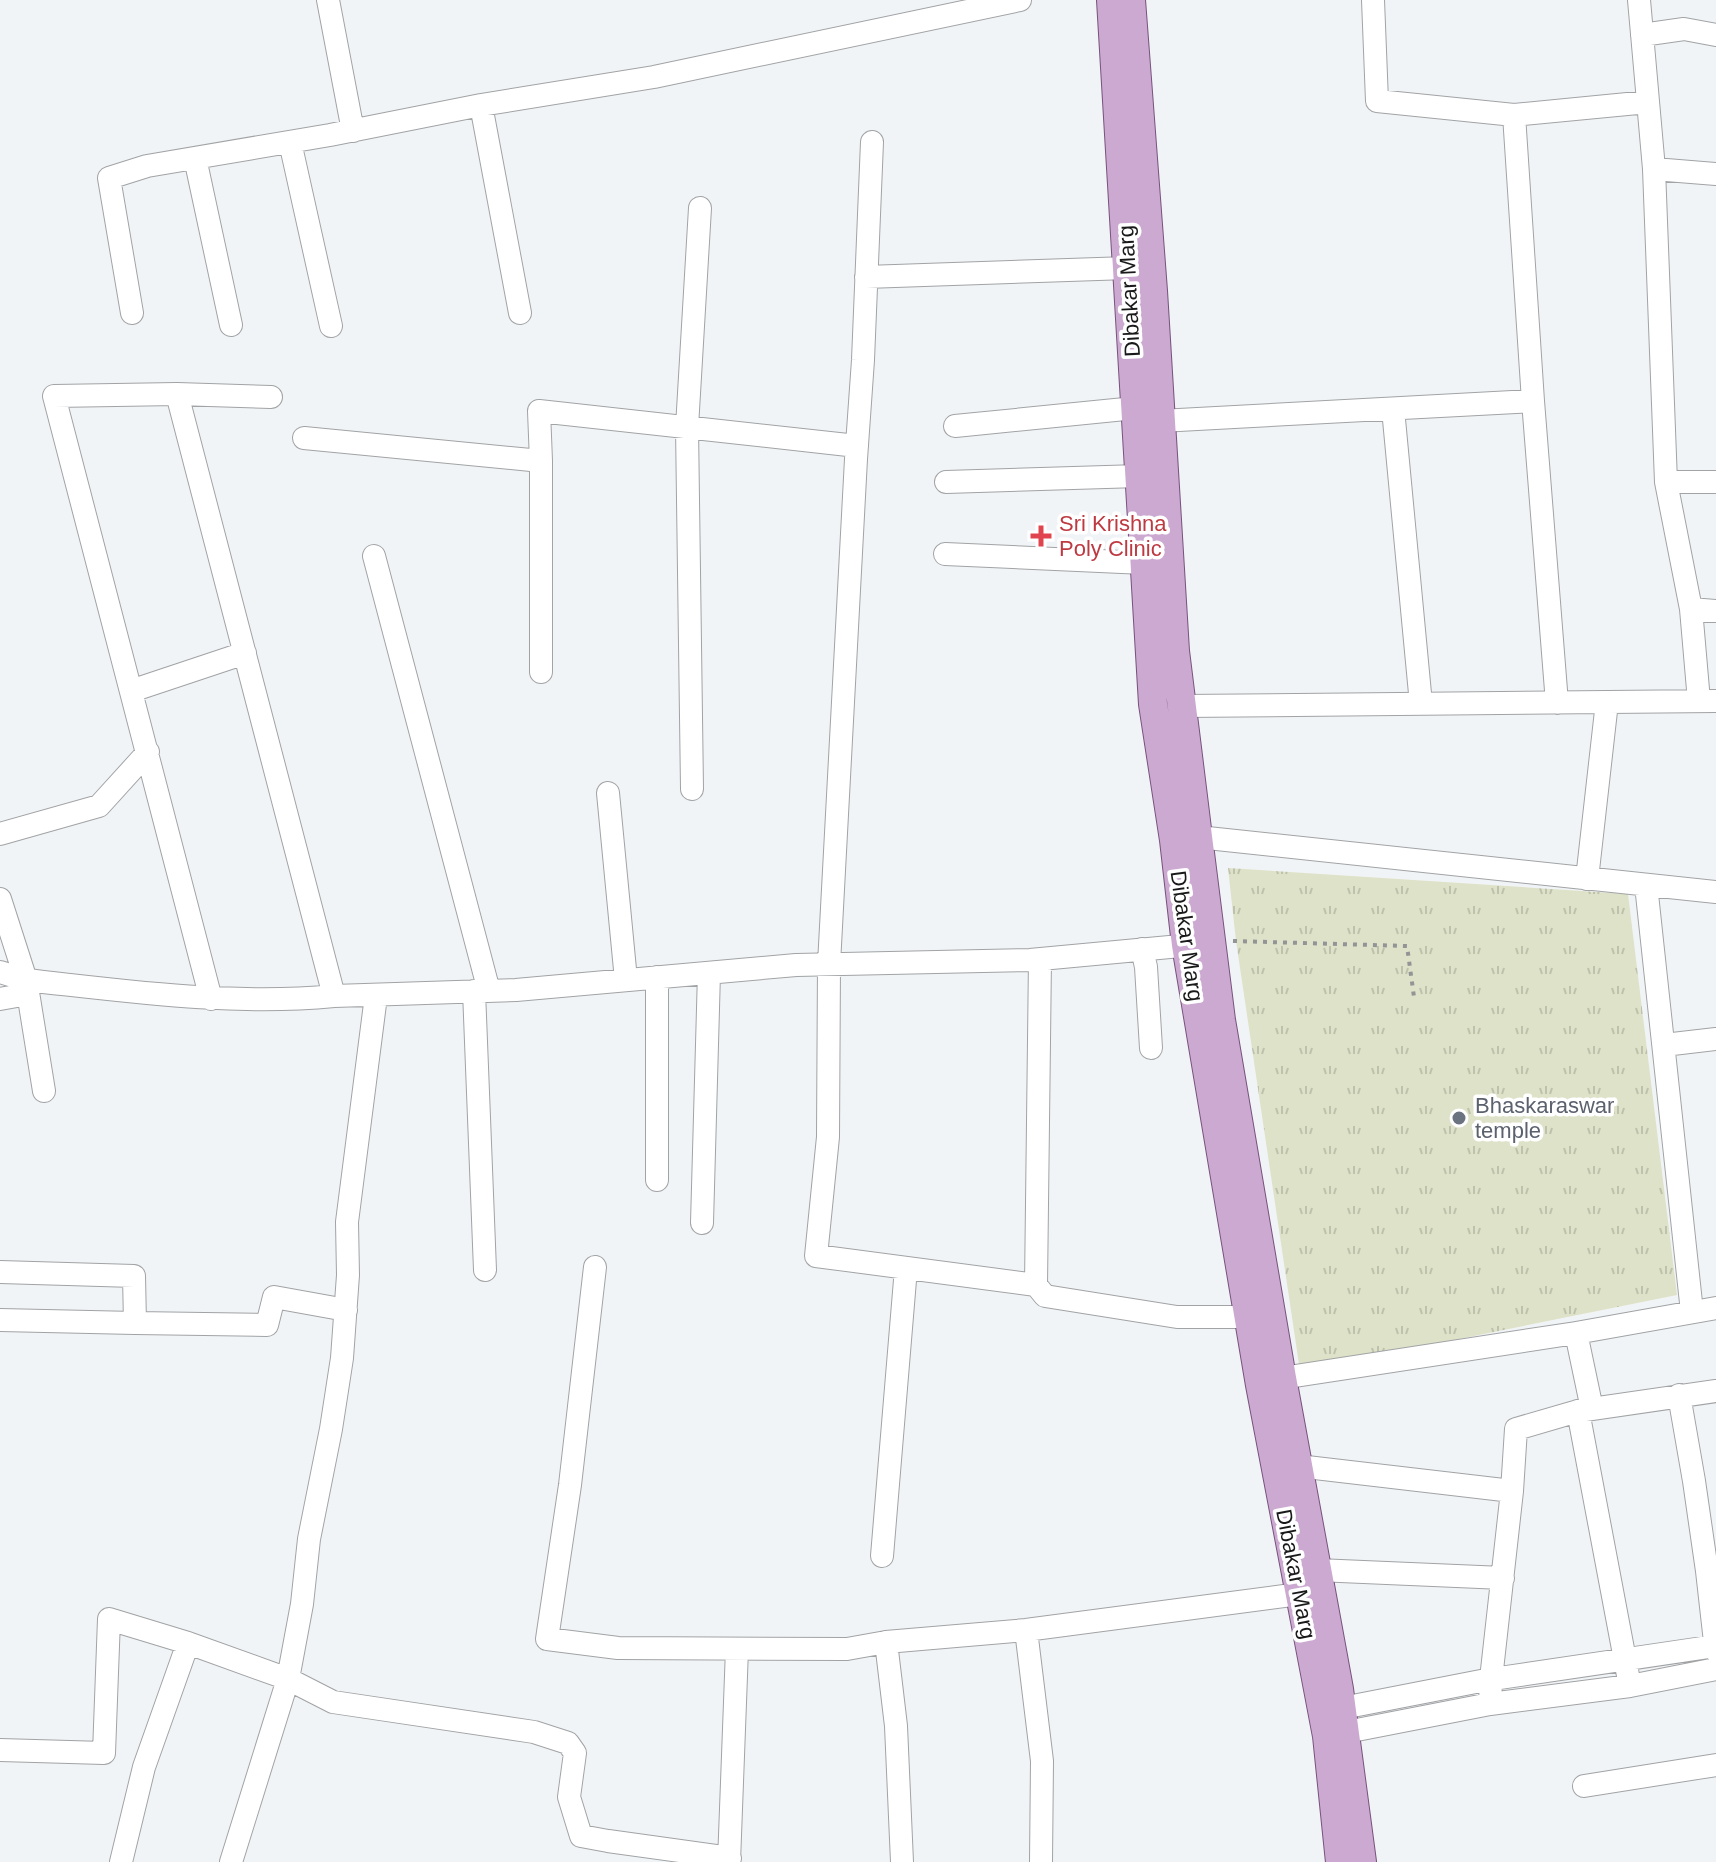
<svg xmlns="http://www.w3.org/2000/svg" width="1716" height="1862" font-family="Arial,sans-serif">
  <defs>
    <pattern id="grass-tufts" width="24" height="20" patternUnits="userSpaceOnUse" patternTransform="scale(2)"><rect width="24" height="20" fill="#dee2c8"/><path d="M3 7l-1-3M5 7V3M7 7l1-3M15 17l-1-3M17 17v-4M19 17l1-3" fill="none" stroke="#bec1ab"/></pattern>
  </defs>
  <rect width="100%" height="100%" fill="#f1f4f6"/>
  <path fill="url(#grass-tufts)" d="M1228,868L1628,894L1677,1295L1300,1371L1236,941Z"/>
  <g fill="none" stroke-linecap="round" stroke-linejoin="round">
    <g stroke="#a1a3a5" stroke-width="24">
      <path id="minor" d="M328,0L353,131
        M1373,0L1377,101L1514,115
        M1639,0L1654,169L1666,482L1691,609L1699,701
        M1642,35L1684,29L1716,35
        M290,142L331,326
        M872,142L863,360L856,459L829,964L828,1137L816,1256L1036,1285
        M195,158L231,325
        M1654,169L1716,174
        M866,277L1128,268
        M132,313L109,178L147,166L330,135L481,105
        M520,313L481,105L654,77L1020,0
        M177,394L334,996
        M1533,401L1514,115L1648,102
        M1393,409L1421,704
        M1146,423L1160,421L1533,401L1557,703
        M955,426L1135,408
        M304,438L541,461
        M946,482L1139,476
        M1666,482H1716
        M945,554L1144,563
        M374,556L489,991
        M1691,609L1716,611
        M541,672V461L539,411L857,446
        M131,691L245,653
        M1607,702L1716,701
        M1182,706L1607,702L1587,879
        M692,789L687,427L700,208
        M608,793L626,980
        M0,834L99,806L148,752
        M1198,837L1716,892
        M1646,885L1692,1312
        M0,899L26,980L44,1091
        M1142,949L1146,967L1151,1048
        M1040,959L1036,1285L1045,1296L1177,1317H1248
        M0,972L26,980C128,991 231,1006 334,996L516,990L796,965L1030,960L1202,944
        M657,977V1180
        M474,991L485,1270
        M0,999L28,994
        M211,999L54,396L177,394L271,397
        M1664,1045L1716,1039
        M702,1223L709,973
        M595,1267L570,1485L547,1639L618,1648L847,1649L886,1642L1026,1630L1299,1594
        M0,1272L134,1276L135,1323
        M0,1320L135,1323L267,1325L274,1297L346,1310
        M1576,1333L1592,1409
        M1282,1378L1576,1333L1716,1308
        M1679,1395L1694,1481L1707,1571L1716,1651
        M1578,1411L1716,1391
        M1298,1466L1512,1491L1491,1679L1490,1704
        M1512,1491L1516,1429L1578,1411L1630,1686
        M882,1556L906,1268
        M1317,1570L1503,1578
        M1026,1630L1042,1761L1041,1862
        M886,1642L896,1726L902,1862
        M1327,1711L1486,1680L1716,1646
        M1331,1735L1490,1704L1630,1686L1716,1669
        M0,1750L104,1753L109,1619L188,1643
        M1584,1786L1716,1765
        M121,1862L144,1767L188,1643L288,1679L333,1702L534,1732L568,1743L575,1753L569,1797L581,1836L608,1841L730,1858
        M231,1862L288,1679L302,1604L309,1539L331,1429L342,1358L348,1275L347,1222L376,996
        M729,1862L737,1649"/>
    </g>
    <g stroke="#77527d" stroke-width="30">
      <path id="major" d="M1111,0L1153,704L1174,840L1186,945L1260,1385L1327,1736L1340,1862
        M1131,0L1153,291L1175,651L1198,837L1221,1020L1282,1378L1339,1689L1362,1862"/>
    </g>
    <path stroke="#939496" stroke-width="4" stroke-dasharray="4 6" stroke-linecap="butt" d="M1233,941L1407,946L1414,997"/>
    <use href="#minor" stroke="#fff" stroke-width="22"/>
    <use href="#major" stroke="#cca9d1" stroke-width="28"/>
  </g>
  <path fill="#e0444e" stroke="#fff" stroke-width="3" d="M1037 524h8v8h8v8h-8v8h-8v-8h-8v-8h8z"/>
  <circle fill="#6b7280" stroke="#fff" stroke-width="3" cx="1459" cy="1118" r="8"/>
  <g text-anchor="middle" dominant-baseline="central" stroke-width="7" stroke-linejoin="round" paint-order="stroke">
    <g font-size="22" fill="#19191a" stroke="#fff">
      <text transform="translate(1129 291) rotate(-93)">Dibakar Marg</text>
      <text transform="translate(1187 936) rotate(82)">Dibakar Marg</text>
      <text transform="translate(1296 1574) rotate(79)">Dibakar Marg</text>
    </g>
    <g font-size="22" fill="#be3a42" stroke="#fff" text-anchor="start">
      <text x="1059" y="523">Sri Krishna<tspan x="1059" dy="25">Poly Clinic</tspan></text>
    </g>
    <g font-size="22" fill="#5b616d" stroke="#fff" text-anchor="start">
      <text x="1475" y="1105">Bhaskaraswar<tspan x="1475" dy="25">temple</tspan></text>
    </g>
  </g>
</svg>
